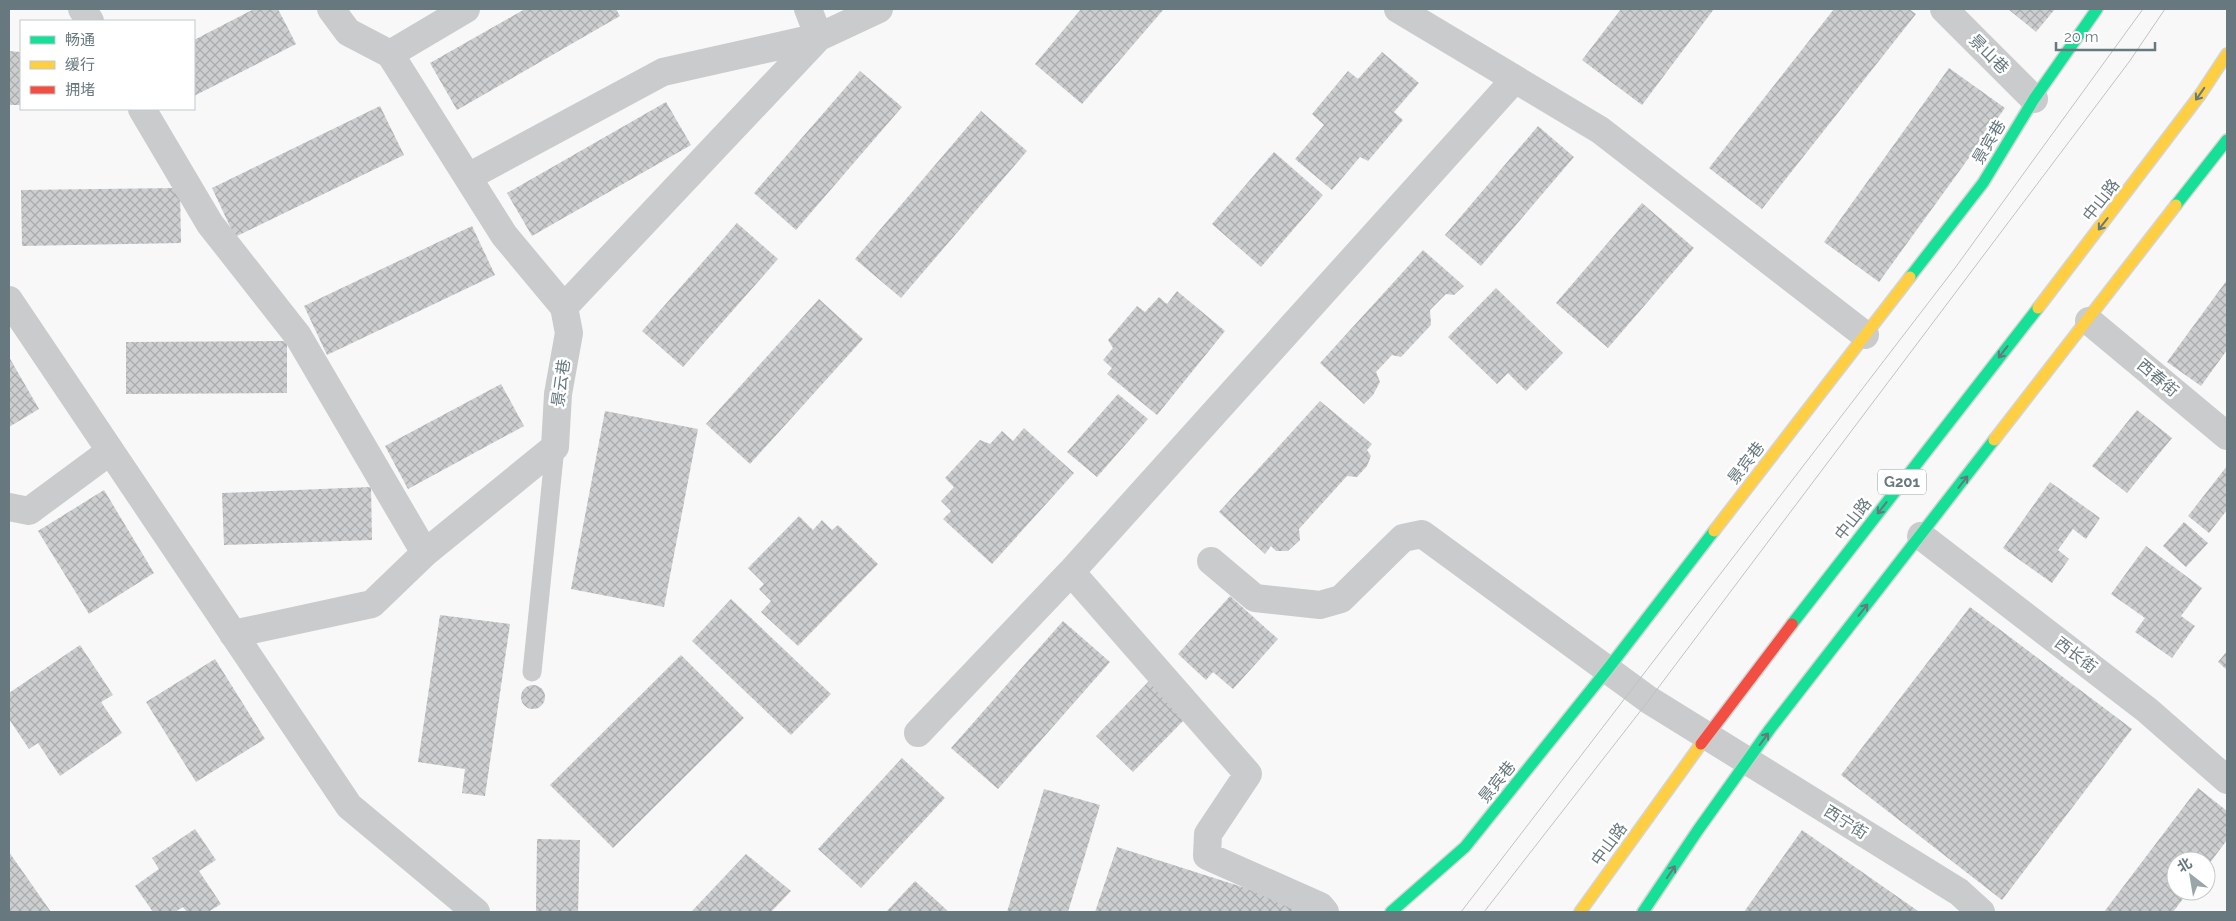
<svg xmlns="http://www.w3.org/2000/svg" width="2236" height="921" font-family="Raleway,'Noto Sans SC',sans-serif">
  <defs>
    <pattern id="building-cross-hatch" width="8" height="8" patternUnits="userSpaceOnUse" patternTransform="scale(1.25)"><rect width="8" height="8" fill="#cdcecf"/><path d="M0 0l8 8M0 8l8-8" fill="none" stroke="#aaacad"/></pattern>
  </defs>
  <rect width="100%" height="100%" fill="#f8f8f8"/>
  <path fill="url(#building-cross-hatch)" d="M254,9H278L296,44L194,96V40Z
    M525,9H616L620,16L457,110L430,63Z
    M1081,9H1164L1082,104L1035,64Z
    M1621,9H1714L1642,105L1582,60Z
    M1834,9H1909L1916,14L1762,209L1709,168Z
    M2008,9H2055L2036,32Z
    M9,51L21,52V105H9Z
    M1382,52L1419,83L1394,112L1403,120L1368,161L1360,157L1332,190L1295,159L1324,125L1312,114L1348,71L1358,79Z
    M1949,68L2005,108L1879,282L1824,242Z
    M860,71L902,107L796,230L754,193Z
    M666,102L691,145L532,236L507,193Z
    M380,106L404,155L235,237L212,188Z
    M981,111L1027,151L901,298L855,259Z
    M1538,126L1574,157L1481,266L1445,235Z
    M1274,152L1323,195L1261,267L1212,224Z
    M180,188L181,243L22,246L21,190Z
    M1642,203L1694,248L1608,348L1556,303Z
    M737,223L778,259L683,367L642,331Z
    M472,226L495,275L327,355L304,306Z
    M1423,250L1464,286L1454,295L1446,294L1430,310L1431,325L1401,357L1392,355L1376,372L1380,382L1373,395L1364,404L1320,363Z
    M2227,280V350L2201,386L2167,362Z
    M1496,288L1563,353L1526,391L1508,373L1497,384L1448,337Z
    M1177,291L1225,331L1157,415L1107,374L1112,368L1103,360L1113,348L1108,340L1137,306L1145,312L1159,297L1167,304Z
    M819,299L863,339L750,464L706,424Z
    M287,341V393L126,394V342Z
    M9,357L39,409L9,427Z
    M501,384L524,426L408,489L385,446Z
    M1118,394L1148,419L1097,477L1067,452Z
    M1320,401L1372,444L1367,450L1371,456L1367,466L1357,477L1347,476L1299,529L1300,540L1288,551H1276L1271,546L1265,554L1219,512Z
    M2137,410L2172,438L2127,493L2092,466Z
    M605,411L698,429L664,607L571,589Z
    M1024,428L1074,473L992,564L943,519L951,511L941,501L954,487L945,478L980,440L990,444L1002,431L1013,441Z
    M2227,466V510L2209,533L2188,516Z
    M2050,482L2100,518L2086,539L2073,529L2058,550L2069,559L2052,583L2003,548Z
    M371,487L372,540L224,545L222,493Z
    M104,490L154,573L89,614L38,531Z
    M799,516L813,530L822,520L832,530L838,525L878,564L798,646L761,612L771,601L759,589L764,584L748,568Z
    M2184,522L2208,543L2186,567L2163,546Z
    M2146,546L2202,588L2181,616L2195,626L2172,658L2135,632L2145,618L2111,594Z
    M1230,596L1278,639L1233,689L1213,672L1206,680L1178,654Z
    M731,599L831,694L791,735L692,641Z
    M1970,607L2132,729L2002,900L1841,775Z
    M440,615L510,624L485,796L462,793L465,769L418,762Z
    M1063,621L1110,662L998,789L951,748Z
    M80,645L113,695L101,702L122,733L60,776L38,743L29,749L9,719V693Z
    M2227,651V670L2218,662Z
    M681,655L744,718L613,848L550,785Z
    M215,659L265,739L196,782L146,702Z
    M1149,681L1186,718L1133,772L1096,736Z
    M521 697a12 12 0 1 1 24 0a12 12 0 1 1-24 0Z
    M902,758L945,798L861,888L818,849Z
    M2198,788L2227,811V840L2206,868V861H2176V891H2189L2173,912H2104Z
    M1044,789L1100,805L1068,912H1007Z
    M195,829L216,860L199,871L221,904L208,912H187L183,907L175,912H153L135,886L159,869L152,858Z
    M1802,830L1918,911L1917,912H1744Z
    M537,839L580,840L578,912H536Z
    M1117,847L1299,905L1296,912H1095Z
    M9,852L51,912H9Z
    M746,854L791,891L771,912H691Z
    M915,881L949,912H886Z"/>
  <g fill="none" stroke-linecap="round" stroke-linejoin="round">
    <g stroke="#d3d4d5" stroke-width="14">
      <path id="fast" d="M2176,205L2227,140
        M1910,277L1983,183L2034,99L2097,9
        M1792,624L2038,308
        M1391,912L1465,847L1607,670L1714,531
        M1643,912L1698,830L1770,729L1994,440"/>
    </g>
    <g stroke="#d3d4d5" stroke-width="14">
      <path id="slow" d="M2038,308L2200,95L2227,54
        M1994,440L2176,205
        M1714,531L1910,277
        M1580,912L1701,744"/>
    </g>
    <g stroke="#d3d4d5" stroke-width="14">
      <path id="jam" d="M1701,744L1792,624"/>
    </g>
    <path stroke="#c9cbcc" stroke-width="19" d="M532,672L555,447"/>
    <path stroke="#c9cbcc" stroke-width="28" d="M82,9L90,21
      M331,9L348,32L390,54L504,235L564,307
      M808,9L819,37
      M1398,9L1600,130L1865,335
      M1944,9L2034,99
      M390,54L466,9
      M142,109L210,224L298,336L425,553
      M468,177L663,72L819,37L879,9
      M9,300L349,806L476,912
      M2089,321L2227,436
      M9,507L29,511L109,452
      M1921,536L2147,710L2227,780
      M1211,561L1255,598L1320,605L1341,599L1403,538L1422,534L1649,700L1959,892L1981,912
      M1071,572L1248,774L1208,834L1207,856L1320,906L1325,912
      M233,634L372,604L425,553L555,447L558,394L569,333L564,307L819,37
      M918,733L1071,572L1515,79"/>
    <use href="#fast" stroke="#16e098" stroke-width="11"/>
    <use href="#slow" stroke="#ffcf43" stroke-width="11"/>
    <use href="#jam" stroke="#f24e42" stroke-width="11"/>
    <path stroke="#c0c2c2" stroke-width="1" d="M1461,912L1955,268L2143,9
      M1484,912L1649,700L2129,62L2165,9"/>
  </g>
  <defs><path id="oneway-shaft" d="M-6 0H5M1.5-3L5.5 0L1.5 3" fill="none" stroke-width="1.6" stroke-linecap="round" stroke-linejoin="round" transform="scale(1.25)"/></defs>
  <g stroke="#67787f">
    <use href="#oneway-shaft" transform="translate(2200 94) rotate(125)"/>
    <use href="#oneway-shaft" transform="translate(2103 224) rotate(128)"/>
    <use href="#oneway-shaft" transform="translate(2003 352) rotate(128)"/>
    <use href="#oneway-shaft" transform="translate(1963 482) rotate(-52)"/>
    <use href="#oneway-shaft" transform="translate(1882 508) rotate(128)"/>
    <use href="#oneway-shaft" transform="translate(1863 610) rotate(-52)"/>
    <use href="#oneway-shaft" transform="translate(1764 739) rotate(-54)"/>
    <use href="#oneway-shaft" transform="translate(1671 872) rotate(-56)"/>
  </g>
  <g text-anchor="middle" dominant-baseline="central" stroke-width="5" stroke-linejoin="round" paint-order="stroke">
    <rect fill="#fff" stroke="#95a0a5" stroke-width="1" x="1878" y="469.5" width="48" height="25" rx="4"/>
    <g font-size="15" font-weight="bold" fill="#67787f">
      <text x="1902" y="482">G201</text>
    </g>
    <g font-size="16" fill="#67787f" stroke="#fff">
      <text transform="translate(1989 54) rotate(45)">景山巷</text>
      <text transform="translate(1989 142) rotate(-59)">景宾巷</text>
      <text transform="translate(2101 200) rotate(-52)">中山路</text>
      <text transform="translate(2158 378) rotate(40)">西春街</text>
      <text transform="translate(561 383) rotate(-82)">景云巷</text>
      <text transform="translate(1746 463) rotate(-52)">景宾巷</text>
      <text transform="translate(1853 519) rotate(-52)">中山路</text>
      <text transform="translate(2076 655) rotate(37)">西长街</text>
      <text transform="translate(1497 782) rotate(-51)">景宾巷</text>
      <text transform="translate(1846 822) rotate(32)">西宁街</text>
      <text transform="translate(1609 844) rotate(-54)">中山路</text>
    </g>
  </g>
  <rect width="2236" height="921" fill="none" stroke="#67787f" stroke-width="20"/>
  <rect x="20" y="20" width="175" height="90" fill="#ffffff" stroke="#c2c9cc"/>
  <rect x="30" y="36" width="25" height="8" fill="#16e098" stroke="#c2c9cc"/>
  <text x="65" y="45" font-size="15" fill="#67787f">畅通</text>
  <rect x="30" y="61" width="25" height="8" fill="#ffcf43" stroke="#c2c9cc"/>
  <text x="65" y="70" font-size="15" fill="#67787f">缓行</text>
  <rect x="30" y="86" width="25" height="8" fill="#f24e42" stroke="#c2c9cc"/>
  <text x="65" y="95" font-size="15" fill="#67787f">拥堵</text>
  <g transform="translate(2191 876) rotate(329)"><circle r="24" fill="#ffffff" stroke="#c2c9cc"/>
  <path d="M0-4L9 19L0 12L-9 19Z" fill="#9aa5a9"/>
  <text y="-8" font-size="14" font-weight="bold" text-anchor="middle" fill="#67787f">北</text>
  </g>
  <path d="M2056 42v8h99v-8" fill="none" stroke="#67787f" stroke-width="2.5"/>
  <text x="2064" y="42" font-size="15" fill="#67787f" stroke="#ffffff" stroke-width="4" paint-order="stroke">20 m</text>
</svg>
